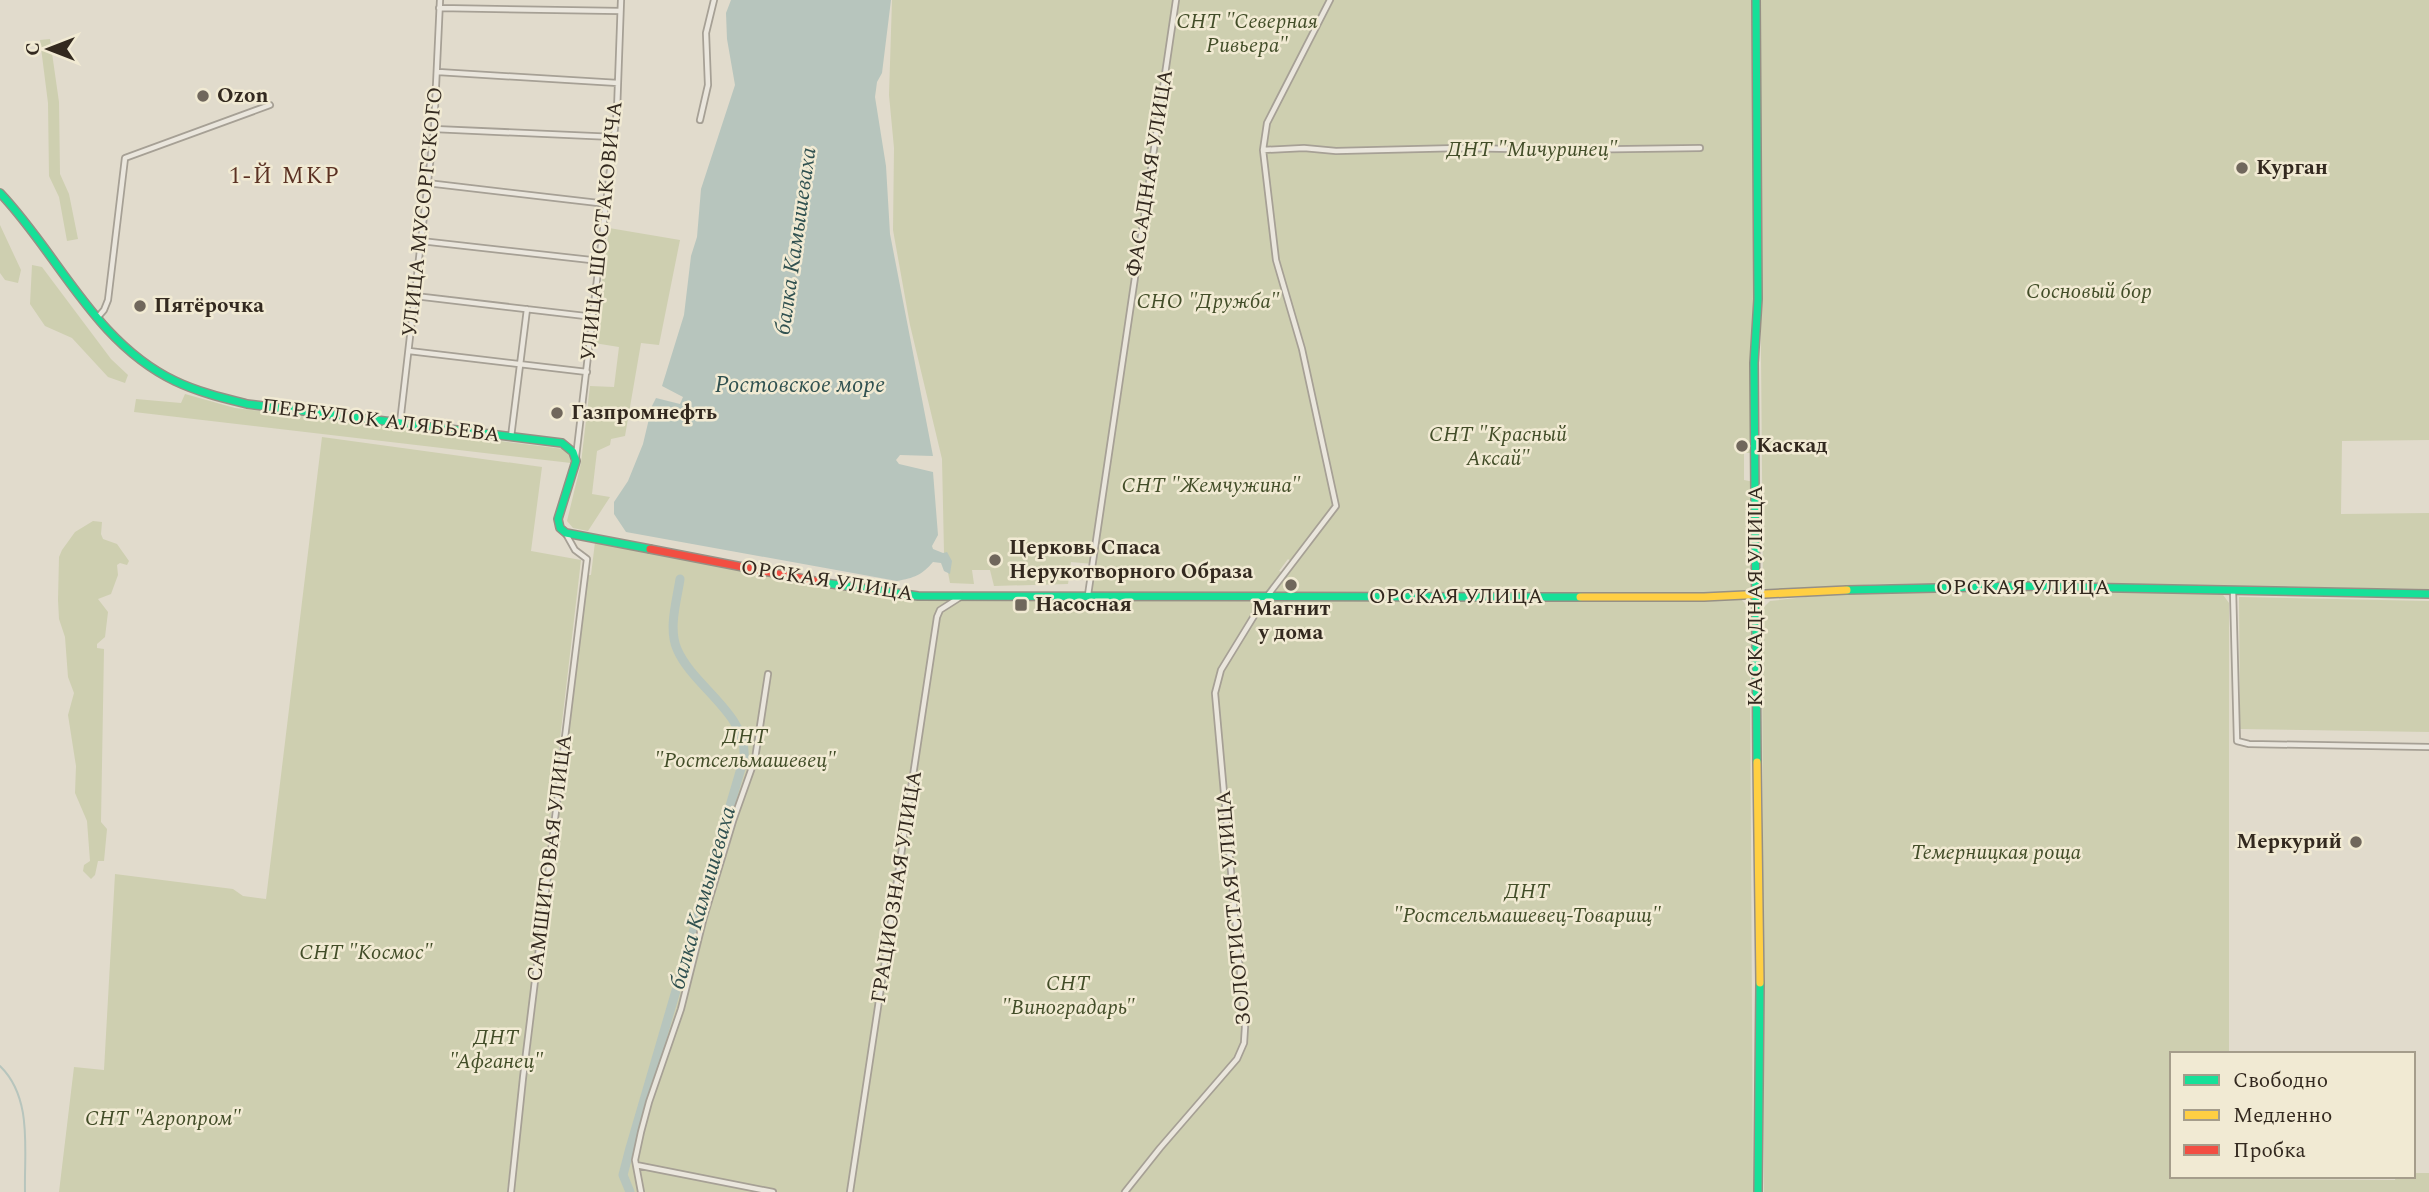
<svg xmlns="http://www.w3.org/2000/svg" width="2429" height="1192" font-family="Spectral,serif">
  <rect width="100%" height="100%" fill="#e1dbcc"/>
  <path fill="#cecfb0" d="M892,0H1755L1756,453H1744V480L1754,482V589L1745,593L1384,596L1741,599L1753,613L1750,666L1753,1192H513L586,589L588,575H591L595,542L899,598L1273,599L1272,597L1295,564L1288,559L1279,571L1284,573L1272,588H1268L1267,593H1088L1093,564L1071,562L1068,584L994,586L990,570H972L974,584L950,583L944,552L942,459L910,325L893,230L894,148L889,95Z
    M1758,0H2429V440L2342,441L2341,514L2429,513V589L1965,583L1877,584L1770,592L1763,587Z
    M50,39L59,102L60,174L69,194L78,239L67,241L59,197L49,176L48,103L40,40Z
    M0,225L21,270L18,283L5,280L0,273Z
    M609,228L680,240L659,345L641,343L625,436L611,439L610,445L597,451L592,494L610,497L588,531L573,528L567,521L581,463L590,386L614,387L619,347L594,343Z
    M32,265L42,267L111,359L128,375L125,383L108,377L72,338L45,326L30,304Z
    M185,394L235,408L564,449L571,456V463L134,412L136,399L181,403Z
    M322,437L542,467L531,551L581,560L507,1192H59L74,1067L104,1070L115,874L233,889L243,896L266,899Z
    M93,521L102,522L101,534L103,539L117,544L129,561L127,565L120,563L117,565L118,575L111,594L98,599L108,612L105,637L97,644V648L104,649L101,822L107,829L104,861H98L95,875L91,879L83,871L84,865L90,861L87,821L75,793L76,766L68,715L74,693L68,677L65,637L59,619L58,600L59,557L62,550L75,532Z
    M2021,590L2221,592L2229,603V1054H2172V1176H2229L2230,1179L2395,1180L2396,1176H2413V1173H2429V1192H1764L1762,609L1770,601L1843,593Z
    M2239,597L2429,601V732L2240,729Z"/>
  <path fill="#b7c5bd" d="M731,0H891L882,73L877,82L875,97L886,166L890,234L933,456L900,455L896,460L899,464L933,472L938,535L932,546L933,549L943,553L947,552L952,561L950,574L944,571L941,563L933,562C922,575 914,578 897,581L626,532L614,514V502L628,481L643,444L652,406L656,398L680,404L683,397L662,386L684,315L691,256L697,237L701,189L735,85L727,39L726,13Z"/>
  <g fill="none" stroke-linecap="round" stroke-linejoin="round">
    <path stroke="#b7c5bd" stroke-width="2" d="M0,1066C33,1098 24,1150 25,1192"/>
    <path stroke="#b7c5bd" stroke-width="9" d="M630,1192L623,1175L630,1148L744,758C748,714 693,687 677,649C668,628 677,600 680,579"/>
    <g stroke="#a6a095" stroke-width="8">
      <path id="street" d="M439,8L620,11
        M438,72L618,83
        M700,120L708,85L706,33L714,0
        M434,129L614,137
        M1263,150L1304,148L1336,151L1460,148L1557,150L1700,148
        M427,183L607,204
        M421,241L600,261
        M415,296L594,317
        M97,318L104,310L108,300L125,158L270,105
        M409,351L587,372
        M400,423L434,129L440,0
        M511,437L527,309
        M576,457L617,111L621,0
        M2233,590L2237,741L2249,744L2429,747
        M1088,595L1176,0
        M636,1165L773,1192
        M511,1192L523,1078L587,559L575,550L566,534
        M641,1192L635,1160L641,1132L649,1102L681,1009L704,917L733,821L755,759L768,674
        M850,1192L937,617L940,610L962,596
        M1125,1192L1160,1148L1237,1059L1244,1043L1245,1027L1215,693L1221,670L1262,603L1336,506L1302,349L1276,260L1263,150L1267,123L1330,0"/>
    </g>
    <g stroke="#969085" stroke-width="10">
      <path id="fast" d="M1756,0L1758,299L1754,363L1757,762
        M0,193C59,255 94,342 175,381C198,392 223,398 247,404L562,443L573,452L576,461L558,519L560,528L566,533L650,549
        M825,583L918,596L1580,597
        M1847,590L2024,586L2429,594
        M1758,1192L1760,983"/>
    </g>
    <g stroke="#969085" stroke-width="10">
      <path id="slow" d="M1580,597H1704L1847,590
        M1757,762L1760,983"/>
    </g>
    <g stroke="#969085" stroke-width="10">
      <path id="jam" d="M650,549L825,583"/>
    </g>
    <use href="#street" stroke="#eae6dd" stroke-width="4.5"/>
    <use href="#fast" stroke="#16e098" stroke-width="7"/>
    <use href="#slow" stroke="#ffcf43" stroke-width="7"/>
    <use href="#jam" stroke="#f24e42" stroke-width="7"/>
  </g>
  <g fill="#70675c" stroke="#f1ead3" stroke-width="2.5">
    <circle cx="203" cy="96" r="7"/>
    <circle cx="2242" cy="168" r="7"/>
    <circle cx="140" cy="306" r="7"/>
    <circle cx="557" cy="413" r="7"/>
    <circle cx="1742" cy="446" r="7"/>
    <circle cx="995" cy="560" r="7"/>
    <circle cx="1291" cy="585" r="7"/>
    <rect x="1014" y="598" width="14" height="14" rx="3.5"/>
    <circle cx="2356" cy="842" r="7"/>
  </g>
  <g text-anchor="middle" dominant-baseline="central" stroke-width="5" stroke-linejoin="round" paint-order="stroke">
    <g font-size="21" font-style="italic" fill="#424d28" stroke="#f1ead3">
      <text x="1247" y="22">СНТ "Северная<tspan x="1247" dy="24">Ривьера"</tspan></text>
      <text x="1532" y="150">ДНТ "Мичуринец"</text>
      <text x="2089" y="292">Сосновый бор</text>
      <text x="1208" y="302">СНО "Дружба"</text>
      <text x="1498" y="435">СНТ "Красный<tspan x="1498" dy="24">Аксай"</tspan></text>
      <text x="1211" y="486">СНТ "Жемчужина"</text>
      <text x="745" y="737">ДНТ<tspan x="745" dy="24">"Ростсельмашевец"</tspan></text>
      <text x="1996" y="853">Темерницкая роща</text>
      <text x="1527" y="892">ДНТ<tspan x="1527" dy="24">"Ростсельмашевец-Товарищ"</tspan></text>
      <text x="366" y="953">СНТ "Космос"</text>
      <text x="1068" y="984">СНТ<tspan x="1068" dy="24">"Виноградарь"</tspan></text>
      <text x="496" y="1038">ДНТ<tspan x="496" dy="24">"Афганец"</tspan></text>
      <text x="163" y="1119">СНТ "Агропром"</text>
    </g>
    <g font-size="21" font-weight="bold" fill="#33291f" stroke="#f1ead3" text-anchor="start">
      <text x="217" y="96">Ozon</text>
      <text x="2256" y="168">Курган</text>
      <text x="154" y="306">Пятёрочка</text>
      <text x="571" y="413">Газпромнефть</text>
      <text x="1756" y="446">Каскад</text>
      <text x="1009" y="548">Церковь Спаса<tspan x="1009" dy="24">Нерукотворного Образа</tspan></text>
      <text x="1035" y="605">Насосная</text>
      <text x="1291" y="609" text-anchor="middle">Магнит<tspan x="1291" dy="24">у дома</tspan></text>
      <text x="2342" y="842" text-anchor="end">Меркурий</text>
    </g>
    <g font-size="21" fill="#33291f" stroke="#f1ead3">
      <text transform="translate(1150 173) rotate(-81)">ФАСАДНАЯ УЛИЦА</text>
      <text transform="translate(423 212) rotate(-84)">УЛИЦА МУСОРГСКОГО</text>
      <text transform="translate(602 231) rotate(-84)">УЛИЦА ШОСТАКОВИЧА</text>
      <text transform="translate(381 421) rotate(7)">ПЕРЕУЛОК АЛЯБЬЕВА</text>
      <text transform="translate(827 581) rotate(9)">ОРСКАЯ УЛИЦА</text>
      <text x="2023" y="588">ОРСКАЯ УЛИЦА</text>
      <text transform="translate(1756 596) rotate(-90)">КАСКАДНАЯ УЛИЦА</text>
      <text x="1456" y="597">ОРСКАЯ УЛИЦА</text>
      <text transform="translate(550 858) rotate(-83)">САМШИТОВАЯ УЛИЦА</text>
      <text transform="translate(897 887) rotate(-81)">ГРАЦИОЗНАЯ УЛИЦА</text>
      <text transform="translate(1234 908) rotate(-95)">ЗОЛОТИСТАЯ УЛИЦА</text>
    </g>
    <g font-size="23" letter-spacing="2" fill="#5b3123" stroke="#f1ead3">
      <text x="285" y="176">1-Й МКР</text>
    </g>
    <g font-size="23" font-style="italic" fill="#305150" stroke="#f1ead3">
      <text transform="translate(796 241) rotate(-82)">балка Камышеваха</text>
      <text x="800" y="385">Ростовское море</text>
      <text transform="translate(703 898) rotate(-74)">балка Камышеваха</text>
    </g>
  </g>
  <rect x="2170" y="1052" width="245" height="126" fill="#f1ead3" stroke="#a59d8b" stroke-width="2"/>
  <rect x="2184" y="1075" width="35" height="10" fill="#16e098" stroke="#a59d8b" stroke-width="2"/>
  <text x="2233" y="1087" font-size="21" fill="#33291f">Свободно</text>
  <rect x="2184" y="1110" width="35" height="10" fill="#ffcf43" stroke="#a59d8b" stroke-width="2"/>
  <text x="2233" y="1122" font-size="21" fill="#33291f">Медленно</text>
  <rect x="2184" y="1145" width="35" height="10" fill="#f24e42" stroke="#a59d8b" stroke-width="2"/>
  <text x="2233" y="1157" font-size="21" fill="#33291f">Пробка</text>
  <g transform="translate(49 49) rotate(270)" stroke="#f1ead3" stroke-width="5" paint-order="stroke">
  <path d="M0-5L12 26L0 18L-12 26Z" fill="#33291f"/>
  <text y="-10" font-size="19" font-weight="bold" text-anchor="middle" fill="#33291f">С</text>
  </g>
</svg>
